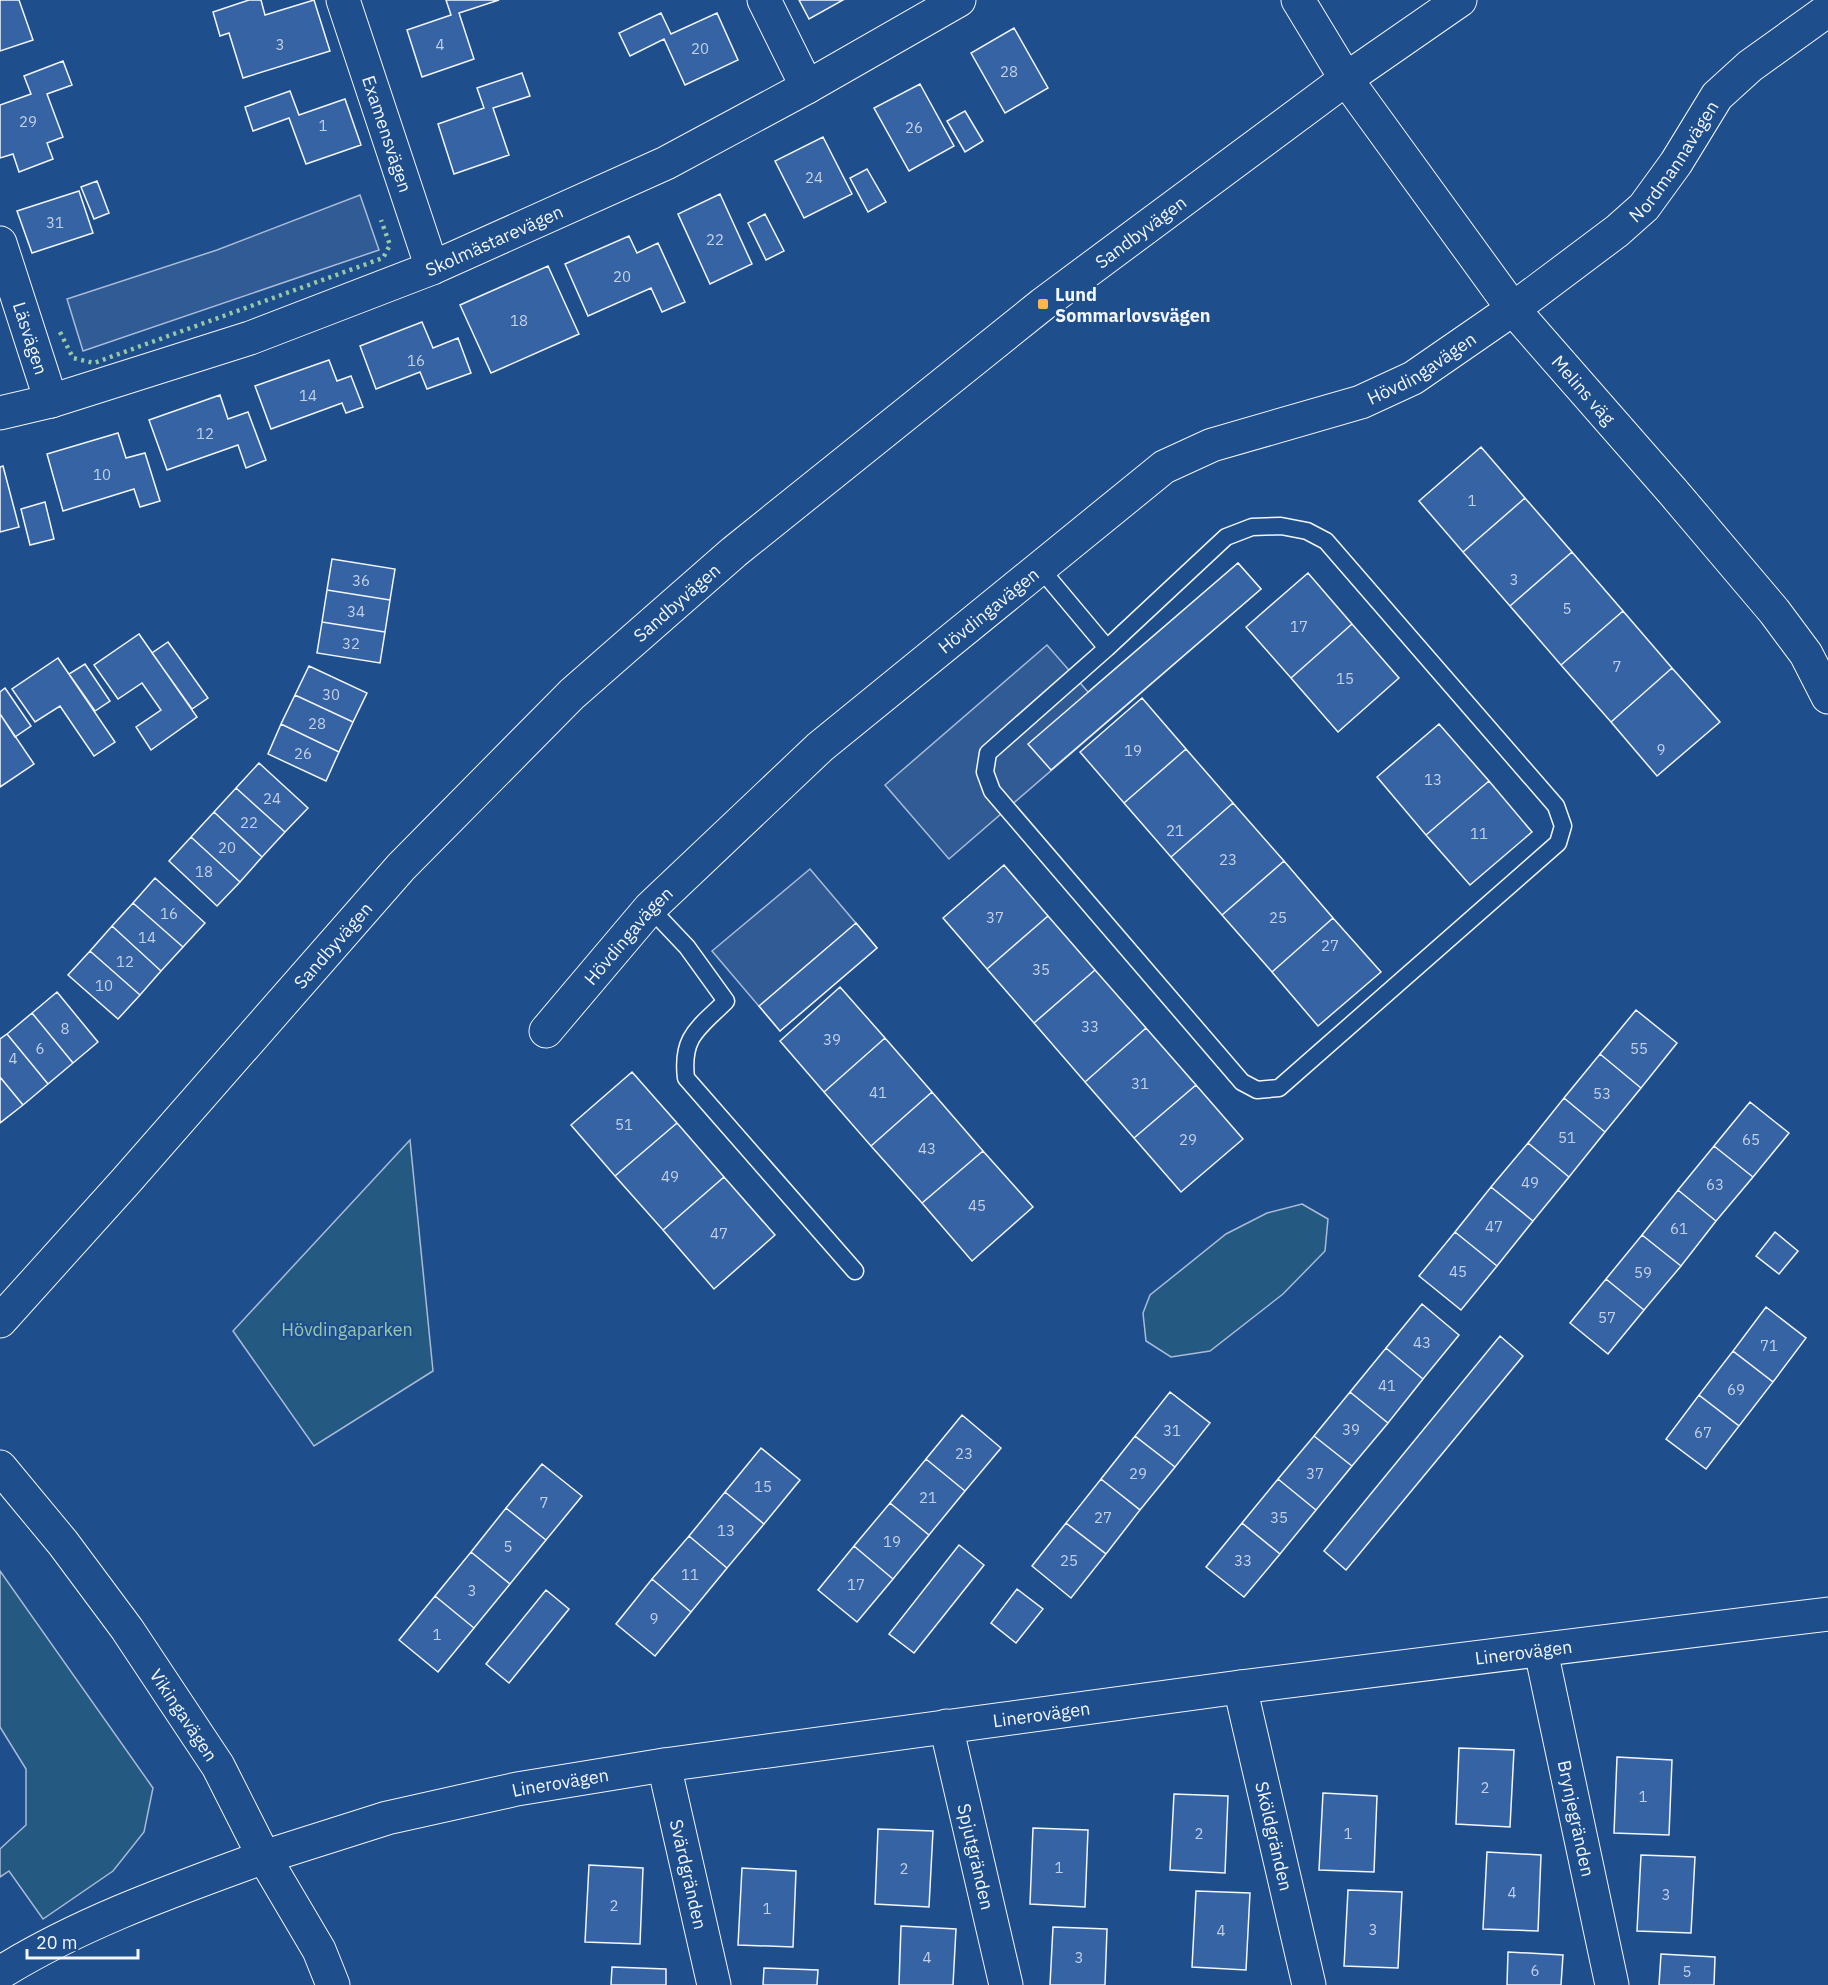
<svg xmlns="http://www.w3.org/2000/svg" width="1828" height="1985" font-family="'IBM Plex Sans',sans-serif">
  <rect width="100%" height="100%" fill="#1f4e8c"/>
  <path fill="#245a82" stroke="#a8bbd7" stroke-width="1.5" d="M410,1140L433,1371L314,1446L233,1331Z
    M1302,1204L1328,1219L1325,1251L1283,1294L1210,1351L1171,1357L1146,1341L1143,1313L1150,1295L1226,1234L1267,1213Z
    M0,1571L153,1788L144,1832L113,1871L43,1919L9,1871L0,1877V1849L26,1825V1769L0,1727Z"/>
  <path fill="#305b95" stroke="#a8bbd7" stroke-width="1.5" d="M360,195L379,250L83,351L67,299L217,250Z
    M1238,563L1261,589L949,859L885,785L1047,645L1088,692Z
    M810,869L877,948L780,1031L712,951Z"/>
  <path fill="#3563a3" stroke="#f2f6ff" stroke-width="1.5" d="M0,0H19L33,40L0,51Z
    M249,0H261L265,15L314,0L330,51L243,78L229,33L220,36L213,12Z
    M446,0H499L459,13L474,59L422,77L407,30L451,15Z
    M799,0H843L809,19Z
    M661,13L671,34L717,13L738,60L685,85L664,39L630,56L619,33Z
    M1014,28L1048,88L1005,113L971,53Z
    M63,61L72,85L47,94L63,137L47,143L53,159L19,172L13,154L0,158V105L31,94L24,76Z
    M522,73L530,96L493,108L509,155L454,174L438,124L484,108L477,88Z
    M920,84L954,146L909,171L874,108Z
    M290,91L299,115L345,99L361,145L306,164L289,118L253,131L245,107Z
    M965,111L983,141L965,152L947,121Z
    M823,137L852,194L804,218L775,161Z
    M867,169L886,202L868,212L850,178Z
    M97,181L109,213L94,219L81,187Z
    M79,191L93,233L32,253L17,211Z
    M720,194L752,264L710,284L678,214Z
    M765,214L784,251L766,260L748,223Z
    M629,236L637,253L658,243L685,302L662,312L651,288L588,316L565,264Z
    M548,266L579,334L491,373L460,305Z
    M422,322L433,348L458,338L471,373L427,389L420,372L376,389L360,346Z
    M329,360L337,381L351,376L363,407L346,413L342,403L271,429L255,386Z
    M220,395L228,419L248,412L266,460L246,468L238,445L167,470L149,420Z
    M118,433L126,458L145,453L160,501L140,507L134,489L63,511L47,454Z
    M1481,447L1525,498L1463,552L1419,501Z
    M3,466L19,527L0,532V467Z
    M1525,498L1572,552L1510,606L1463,552Z
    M45,502L54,539L30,545L21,509Z
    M1572,552L1623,611L1561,665L1510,606Z
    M332,559L395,569L390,600L327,590Z
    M1238,563L1261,589L1051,770L1028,744Z
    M1308,573L1352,624L1291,678L1246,627Z
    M327,590L390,600L385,632L322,622Z
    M1623,611L1672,668L1611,722L1561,665Z
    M322,622L385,632L380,663L317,653Z
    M1352,624L1399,678L1338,732L1291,678Z
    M139,634L197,717L151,750L136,727L161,710L142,683L118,699L94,665Z
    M168,642L208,698L192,709L152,653Z
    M58,658L115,742L94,756L60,706L35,722L12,689Z
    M85,664L110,701L95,711L69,674Z
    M309,666L367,693L353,722L295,695Z
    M1672,668L1720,722L1657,776L1611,722Z
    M5,688L31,726L15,737L0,714V692Z
    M295,695L353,722L339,752L281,724Z
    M1142,698L1186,749L1124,803L1080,752Z
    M0,714L34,764L0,787Z
    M281,724L339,752L326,781L268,754Z
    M1439,724L1489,781L1426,835L1377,777Z
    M1186,749L1233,803L1171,857L1124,803Z
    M259,763L308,808L285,832L236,788Z
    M1489,781L1532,832L1470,885L1426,835Z
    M236,788L285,832L262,857L214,812Z
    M1233,803L1284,861L1222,915L1171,857Z
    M214,812L262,857L240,882L191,837Z
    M191,837L240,882L217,906L169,861Z
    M1284,861L1333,918L1272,972L1222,915Z
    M1004,865L1048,916L987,969L943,918Z
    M155,878L205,923L183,947L133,903Z
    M133,903L183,947L161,971L112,926Z
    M1048,916L1095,970L1034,1023L987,969Z
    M1333,918L1381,972L1318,1026L1272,972Z
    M856,923L877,948L780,1031L759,1006Z
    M112,926L161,971L140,995L90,951Z
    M90,951L140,995L118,1019L68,975Z
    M1095,970L1146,1028L1085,1082L1034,1023Z
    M840,987L885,1038L824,1092L780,1041Z
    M57,992L98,1042L73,1063L32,1013Z
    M1636,1010L1677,1043L1641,1088L1600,1054Z
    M32,1013L73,1063L48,1084L7,1034Z
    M1146,1028L1196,1085L1134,1138L1085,1082Z
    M7,1034L48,1084L23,1105L0,1077V1039Z
    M885,1038L932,1092L871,1146L824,1092Z
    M1600,1054L1641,1088L1605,1132L1564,1098Z
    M632,1072L677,1123L615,1176L571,1125Z
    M0,1077L23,1105L0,1123Z
    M1196,1085L1243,1139L1181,1192L1134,1138Z
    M932,1092L983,1151L922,1203L871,1146Z
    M1564,1098L1605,1132L1569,1177L1528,1143Z
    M1750,1102L1789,1133L1753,1177L1714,1146Z
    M677,1123L724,1177L663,1230L615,1176Z
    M1528,1143L1569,1177L1533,1221L1491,1187Z
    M1714,1146L1753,1177L1716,1221L1678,1190Z
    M983,1151L1033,1207L972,1261L922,1203Z
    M724,1177L775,1235L714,1289L663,1230Z
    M1491,1187L1533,1221L1497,1266L1455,1232Z
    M1678,1190L1716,1221L1681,1266L1642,1235Z
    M1455,1232L1497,1266L1461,1310L1419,1276Z
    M1775,1232L1798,1251L1779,1274L1756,1256Z
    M1642,1235L1681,1266L1644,1310L1606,1279Z
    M1606,1279L1644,1310L1608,1354L1570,1323Z
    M1422,1304L1459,1335L1423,1379L1386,1348Z
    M1766,1307L1806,1338L1773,1382L1733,1351Z
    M1500,1336L1523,1356L1346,1570L1324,1551Z
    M1386,1348L1423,1379L1388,1423L1350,1392Z
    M1733,1351L1773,1382L1739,1426L1699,1395Z
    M1170,1392L1210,1423L1175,1467L1135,1436Z
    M1350,1392L1388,1423L1352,1466L1314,1436Z
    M1699,1395L1739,1426L1706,1469L1666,1439Z
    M962,1415L1001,1448L965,1491L926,1459Z
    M1135,1436L1175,1467L1140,1510L1101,1479Z
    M1314,1436L1352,1466L1316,1510L1278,1479Z
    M761,1448L800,1480L764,1524L725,1492Z
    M926,1459L965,1491L929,1535L890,1503Z
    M542,1464L582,1496L546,1540L506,1508Z
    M1101,1479L1140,1510L1106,1554L1066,1523Z
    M1278,1479L1316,1510L1280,1554L1242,1523Z
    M725,1492L764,1524L727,1568L689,1536Z
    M890,1503L929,1535L893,1579L854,1546Z
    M506,1508L546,1540L510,1584L471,1552Z
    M1066,1523L1106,1554L1071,1598L1032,1566Z
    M1242,1523L1280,1554L1244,1597L1206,1567Z
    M689,1536L727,1568L691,1612L652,1579Z
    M959,1545L984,1565L914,1653L889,1634Z
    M854,1546L893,1579L857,1622L818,1590Z
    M471,1552L510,1584L474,1628L435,1596Z
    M652,1579L691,1612L655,1656L616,1624Z
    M1017,1589L1043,1609L1016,1643L991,1623Z
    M546,1590L569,1609L509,1683L486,1664Z
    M435,1596L474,1628L438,1672L399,1640Z
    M1459,1748L1514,1750L1510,1827L1456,1824Z
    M1617,1757L1672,1760L1669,1835L1614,1833Z
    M1323,1793L1377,1796L1374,1872L1319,1870Z
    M1174,1794L1228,1796L1225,1873L1170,1870Z
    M1033,1828L1088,1830L1085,1907L1030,1904Z
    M878,1829L933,1831L929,1907L875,1904Z
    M1487,1852L1541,1855L1538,1931L1483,1929Z
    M1641,1855L1695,1857L1691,1933L1637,1931Z
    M589,1865L643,1868L640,1944L585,1942Z
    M742,1868L796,1871L793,1947L738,1945Z
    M1348,1890L1402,1892L1398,1968L1344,1966Z
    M1196,1891L1250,1893L1246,1970L1192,1967Z
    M901,1926L956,1929L953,1985H899Z
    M1053,1927L1107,1929L1105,1985H1050Z
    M1508,1952L1563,1955L1561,1985H1507Z
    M1661,1954L1715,1957L1714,1985H1659Z
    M612,1967L666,1969V1985H611Z
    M764,1968L818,1970L817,1985H763Z"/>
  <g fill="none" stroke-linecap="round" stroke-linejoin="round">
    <g stroke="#f2f6ff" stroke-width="19">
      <path id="lane" d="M1040,568L1107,648L988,753L985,772L992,791L1242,1082L1257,1090L1279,1088L1558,843L1563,826L1556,806L1326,541L1307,531L1281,526L1252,527L1226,537L1107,648
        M650,908L687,947L726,1001C699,1028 681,1036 686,1078L855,1271"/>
    </g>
    <g stroke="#f2f6ff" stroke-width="35">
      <g id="street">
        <path id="s1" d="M343,0L432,268"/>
        <path d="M764,0L807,87"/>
        <path id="s2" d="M1298,0L1346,79L1513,309L1674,493L1774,611L1806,654L1828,697"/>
        <path id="s3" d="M0,243L51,401"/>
        <path id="s4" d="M0,413L51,401L250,338L432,268L666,163L807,87L959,0"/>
        <path id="s5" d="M546,1031L650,908L820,747L1164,467L1212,445L1361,402L1413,378L1513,309L1617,231L1644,207L1676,163L1717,96L1750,66L1828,10"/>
        <path id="s6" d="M1541,1651L1612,1985"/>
        <path id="s7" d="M1240,1687L1309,1985"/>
        <path id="s8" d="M946,1726L1006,1985"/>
        <path id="s9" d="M664,1765L714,1985"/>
        <path d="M0,1973C82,1922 174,1890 264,1857"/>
      </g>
    </g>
    <g stroke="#f2f6ff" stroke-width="35">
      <g id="secondary">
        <path id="s10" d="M0,1321L126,1181L401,867L572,694L734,552L1043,304L1346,79L1460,0"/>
        <path id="s11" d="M0,1467L63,1543L127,1629L218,1766L264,1857L319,1950L333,1985"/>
        <path id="s12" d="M264,1857L387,1818L517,1789L664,1765L1240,1687L1828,1614"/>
      </g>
    </g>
    <use href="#lane" stroke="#1f4e8c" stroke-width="16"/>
    <use href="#street" stroke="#1f4e8c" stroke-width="33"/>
    <use href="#secondary" stroke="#1f4e8c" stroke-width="33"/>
    <path stroke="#97c8a6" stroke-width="4.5" stroke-dasharray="3 4.5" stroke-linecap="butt" d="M60,332L73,358L94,363L383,258L390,245L381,220"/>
  </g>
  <rect fill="#ffb74d" stroke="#1f4e8c" stroke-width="2" x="1037" y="298" width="12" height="12" rx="3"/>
  <g text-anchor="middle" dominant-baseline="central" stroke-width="4.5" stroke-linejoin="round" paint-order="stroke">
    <g font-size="15" fill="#c3d1e8">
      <text x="280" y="44">3</text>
      <text x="440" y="44">4</text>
      <text x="700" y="48">20</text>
      <text x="1009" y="71">28</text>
      <text x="28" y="121">29</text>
      <text x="323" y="125">1</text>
      <text x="914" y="127">26</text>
      <text x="814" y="177">24</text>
      <text x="55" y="222">31</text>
      <text x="715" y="239">22</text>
      <text x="622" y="276">20</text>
      <text x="519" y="320">18</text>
      <text x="416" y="360">16</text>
      <text x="308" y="395">14</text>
      <text x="205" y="433">12</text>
      <text x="102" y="474">10</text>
      <text x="1472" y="500">1</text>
      <text x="1514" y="579">3</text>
      <text x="361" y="580">36</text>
      <text x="1567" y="608">5</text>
      <text x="356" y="611">34</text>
      <text x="1299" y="626">17</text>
      <text x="351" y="643">32</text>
      <text x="1617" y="666">7</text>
      <text x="1345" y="678">15</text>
      <text x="331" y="694">30</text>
      <text x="317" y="723">28</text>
      <text x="1661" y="749">9</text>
      <text x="1133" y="750">19</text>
      <text x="303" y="753">26</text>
      <text x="1433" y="779">13</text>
      <text x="272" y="798">24</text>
      <text x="249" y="822">22</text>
      <text x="1175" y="830">21</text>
      <text x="1479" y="833">11</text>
      <text x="227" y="847">20</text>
      <text x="1228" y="859">23</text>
      <text x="204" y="871">18</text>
      <text x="169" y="913">16</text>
      <text x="995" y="917">37</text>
      <text x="1278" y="917">25</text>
      <text x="147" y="937">14</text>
      <text x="1330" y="945">27</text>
      <text x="125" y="961">12</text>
      <text x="1041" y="969">35</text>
      <text x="104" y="985">10</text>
      <text x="1090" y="1026">33</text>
      <text x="65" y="1028">8</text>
      <text x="832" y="1039">39</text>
      <text x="40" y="1048">6</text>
      <text x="1639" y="1048">55</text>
      <text x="13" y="1058">4</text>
      <text x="1140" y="1083">31</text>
      <text x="878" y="1092">41</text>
      <text x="1602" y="1093">53</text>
      <text x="624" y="1124">51</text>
      <text x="1567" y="1137">51</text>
      <text x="1188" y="1139">29</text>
      <text x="1751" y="1139">65</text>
      <text x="927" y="1148">43</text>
      <text x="670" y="1176">49</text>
      <text x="1530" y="1182">49</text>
      <text x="1715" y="1184">63</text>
      <text x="977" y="1205">45</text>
      <text x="1494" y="1226">47</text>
      <text x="1679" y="1228">61</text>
      <text x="719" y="1233">47</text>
      <text x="1458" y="1271">45</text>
      <text x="1643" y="1272">59</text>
      <text x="1607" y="1317">57</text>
      <text x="1422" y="1342">43</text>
      <text x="1769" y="1345">71</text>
      <text x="1387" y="1385">41</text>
      <text x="1736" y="1389">69</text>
      <text x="1351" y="1429">39</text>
      <text x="1172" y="1430">31</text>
      <text x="1703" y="1432">67</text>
      <text x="964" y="1453">23</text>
      <text x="1138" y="1473">29</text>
      <text x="1315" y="1473">37</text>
      <text x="763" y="1486">15</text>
      <text x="928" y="1497">21</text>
      <text x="544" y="1502">7</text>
      <text x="1103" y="1517">27</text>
      <text x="1279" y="1517">35</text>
      <text x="726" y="1530">13</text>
      <text x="892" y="1541">19</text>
      <text x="508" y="1546">5</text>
      <text x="1069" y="1560">25</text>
      <text x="1243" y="1560">33</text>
      <text x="690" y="1574">11</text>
      <text x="856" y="1584">17</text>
      <text x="472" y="1590">3</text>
      <text x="654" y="1618">9</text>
      <text x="437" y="1634">1</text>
      <text x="1485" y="1787">2</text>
      <text x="1643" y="1796">1</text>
      <text x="1199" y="1833">2</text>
      <text x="1348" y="1833">1</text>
      <text x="1059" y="1867">1</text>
      <text x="904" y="1868">2</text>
      <text x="1512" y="1892">4</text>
      <text x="1666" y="1894">3</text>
      <text x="614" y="1905">2</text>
      <text x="767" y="1908">1</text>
      <text x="1373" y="1929">3</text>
      <text x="1221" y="1930">4</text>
      <text x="927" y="1957">4</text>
      <text x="1079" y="1957">3</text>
      <text x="1535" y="1970">6</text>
      <text x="1687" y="1971">5</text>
    </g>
    <g font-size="18" fill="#f2f6ff" stroke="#1f4e8c">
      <text stroke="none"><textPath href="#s1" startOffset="141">Examensvägen</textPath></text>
      <text stroke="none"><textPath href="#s5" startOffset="1446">Nordmannavägen</textPath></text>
      <text stroke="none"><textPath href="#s10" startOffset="1582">Sandbyvägen</textPath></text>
      <text stroke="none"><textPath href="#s4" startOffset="524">Skolmästarevägen</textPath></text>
      <text stroke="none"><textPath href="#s3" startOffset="100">Läsvägen</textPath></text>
      <text stroke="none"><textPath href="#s5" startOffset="1116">Hövdingavägen</textPath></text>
      <text stroke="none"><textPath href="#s2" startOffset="484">Melins väg</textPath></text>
      <text stroke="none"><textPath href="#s10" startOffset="988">Sandbyvägen</textPath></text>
      <text stroke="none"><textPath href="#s5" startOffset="612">Hövdingavägen</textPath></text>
      <text stroke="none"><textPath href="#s5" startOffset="126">Hövdingavägen</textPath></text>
      <text stroke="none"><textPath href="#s10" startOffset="502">Sandbyvägen</textPath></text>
      <text stroke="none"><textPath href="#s12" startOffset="1278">Linerovägen</textPath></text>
      <text stroke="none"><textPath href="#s12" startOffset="792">Linerovägen</textPath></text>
      <text stroke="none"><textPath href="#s11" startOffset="309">Vikingavägen</textPath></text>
      <text stroke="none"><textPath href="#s12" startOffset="306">Linerovägen</textPath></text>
      <text stroke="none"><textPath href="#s6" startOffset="171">Brynjegränden</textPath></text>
      <text stroke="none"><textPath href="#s7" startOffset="153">Sköldgränden</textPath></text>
      <text stroke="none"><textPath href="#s8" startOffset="134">Spjutgränden</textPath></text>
      <text stroke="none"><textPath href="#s9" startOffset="112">Svärdgränden</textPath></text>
    </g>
    <g font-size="18" font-weight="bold" fill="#f2f6ff" stroke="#1f4e8c" text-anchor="start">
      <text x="1055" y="294">Lund<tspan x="1055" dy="21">Sommarlovsvägen</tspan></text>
    </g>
    <g font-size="18" fill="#97c8a6" stroke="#1f4e8c">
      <text x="347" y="1329">Hövdingaparken</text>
    </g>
  </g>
  <path d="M27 1949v9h111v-9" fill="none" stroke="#f2f6ff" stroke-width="3"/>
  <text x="36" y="1949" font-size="18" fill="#f2f6ff" stroke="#1f4e8c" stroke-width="4.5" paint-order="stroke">20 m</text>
</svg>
